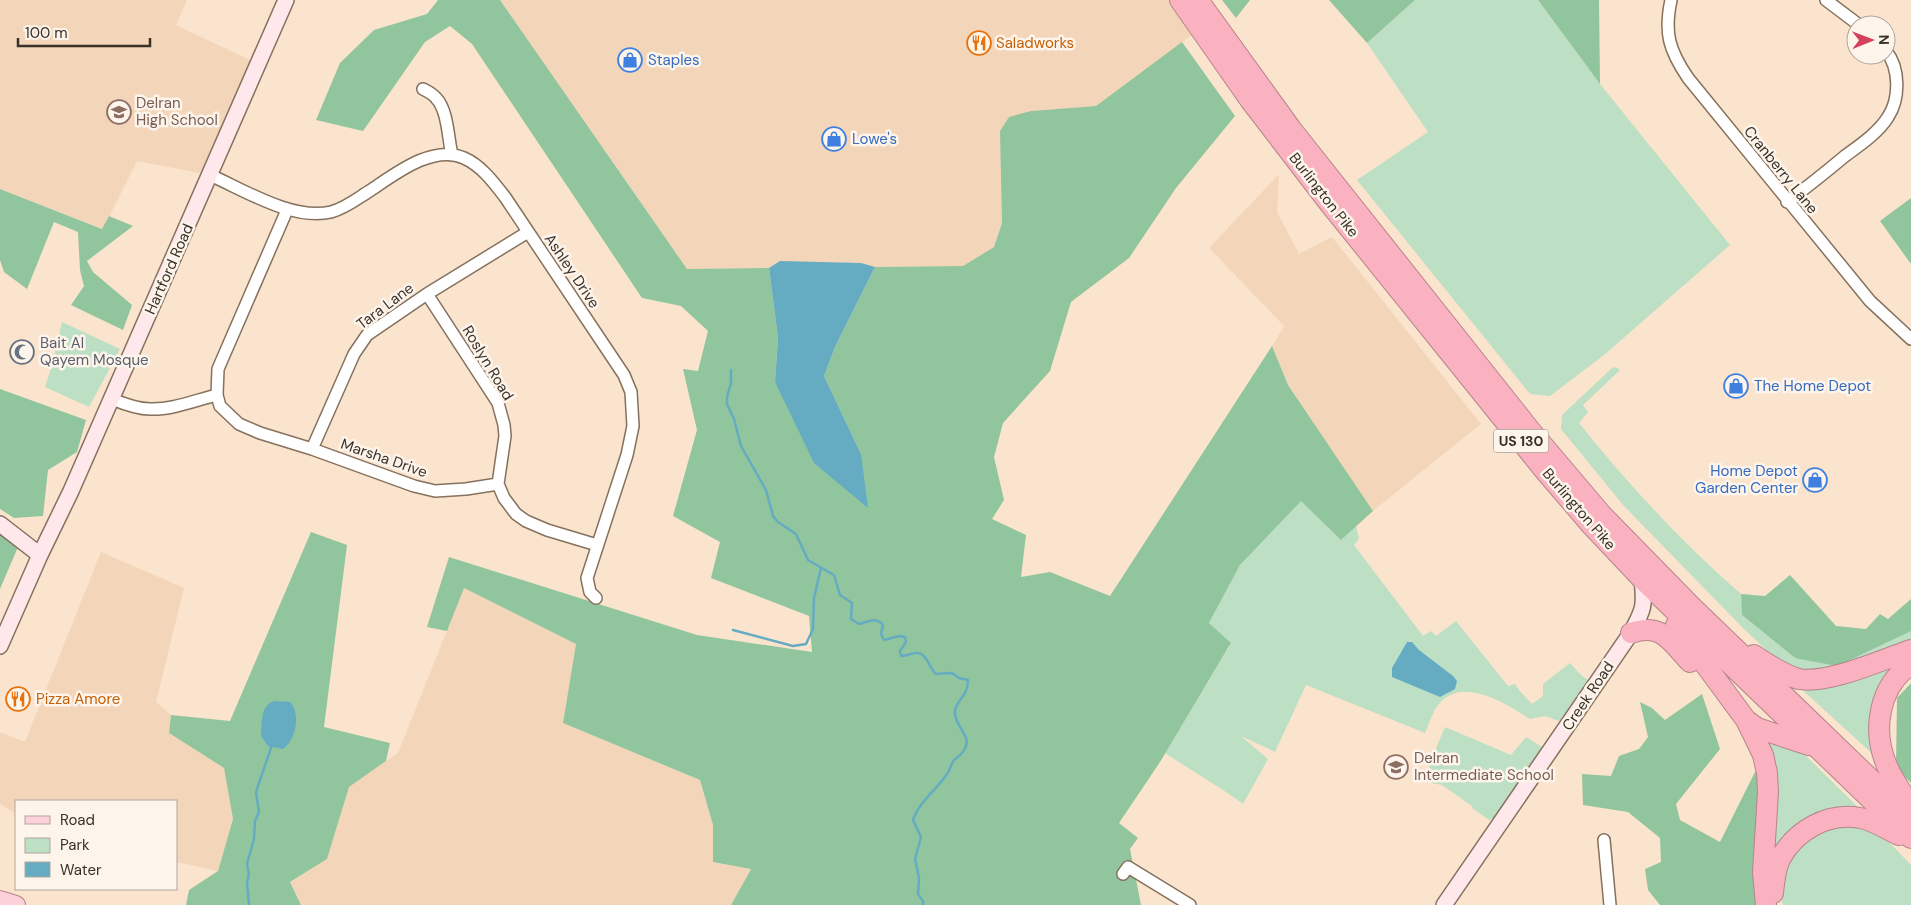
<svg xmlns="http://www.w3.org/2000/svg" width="1911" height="905" font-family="'DM Sans',sans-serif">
  <rect width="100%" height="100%" fill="#fbe4cd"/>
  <path fill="#f3d6ba" d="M0,0H187L176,25L258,64L210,175L137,161L103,229L0,189Z
    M500,0H1180L1200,29L1096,106L1031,111L1001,169L1002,223L994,247L963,266L875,267L835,347L824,376L861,454L775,382L778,338L769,268L687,269Z
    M1279,174L1277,212L1299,254L1332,237L1481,424L1373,511L1288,385L1272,346L1284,326L1209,248Z
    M101,552L184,588L156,702L171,715L169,733L224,768L233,819L218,871L176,862V801H16V814L0,804V732L25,742Z
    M464,588L576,644L563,723L700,780L713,825V862L751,868L731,905H301L290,882L327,859L349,787L398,753Z"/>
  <path fill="#bddfc4" d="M1415,0H1538L1600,84L1730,245L1604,355L1550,396L1530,394L1357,180L1428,132L1367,43Z
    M62,322L120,349L89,407L45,387L52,366Z
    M1616,367L1620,370L1583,405L1588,412L1579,423C1628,484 1681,542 1741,594L1742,615L1795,658L1911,631V642L1831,670L1799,673L1779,662L1743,628L1624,506L1561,429L1562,415L1612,368Z
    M1301,500L1341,540L1356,526L1359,539L1354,545L1423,636L1431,631L1436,636L1456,621L1508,686L1515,684L1519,690L1532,704L1543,696V684L1570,663L1582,676L1589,681L1568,714L1559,721L1545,716L1530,719C1505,703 1459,673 1436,708C1431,716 1429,725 1425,733L1306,685L1275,752L1241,736L1268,759L1243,804L1229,794L1165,753L1231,644L1209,623L1240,565Z
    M1909,656L1881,682L1872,717L1877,758L1798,686L1850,682Z
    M1445,727L1511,755L1526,737L1542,747L1543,750L1497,817L1489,820L1472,808V806L1442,785L1431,783L1429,765Z
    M1763,735L1799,749L1865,814L1848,811L1769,869Z
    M1856,823L1890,843L1911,865V905H1783L1779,889L1788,859L1814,832Z"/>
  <path fill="#91c59d" d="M438,0H500L687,269L769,268L778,338L775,382L861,454L824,376L835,347L875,267L963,266L994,247L1002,223L1000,131L1009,117L1031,111L1096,106L1182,42L1235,116L1176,188L1129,258L1071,302L1050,371L1003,423L994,457L1004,500L992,519L1026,535L1021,577L1050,572L1110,596L1272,346L1288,385L1373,511L1341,540L1301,501L1240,565L1209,623L1231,643L1160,762L1119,823L1138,838L1130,849L1141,905H731L751,869L713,862V825L700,780L563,723L576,644L464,588L447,631L427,627L449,557L697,635L812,652L809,616L711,578L720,542L673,516L697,430L683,369L698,371L708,331L681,306L642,298L472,44L450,26L425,42L363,131L316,120L340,63L374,30L427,14Z
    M1222,0H1250L1236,18Z
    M1329,0H1415L1367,43Z
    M1538,0H1599L1600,84Z
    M0,189L102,229L109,216L133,226L87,261L93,272L132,305L123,330L71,305L84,286L80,270L78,232L54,222L27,289L4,272L0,260Z
    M1911,198V264L1880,221Z
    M0,389L86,420L77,452L48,470L43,516L14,518L0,509Z
    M0,525L21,540L0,589Z
    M311,532L347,545L324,727L390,743L386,761L349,787L327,859L290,882L301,905H186L189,890L218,871L233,819L224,768L169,733L171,715L230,721Z
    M1790,575L1836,626L1866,629L1880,614L1888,619L1911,599V631L1837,666L1795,658L1742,615L1741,594L1765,596Z
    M1911,683V783L1896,768L1897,698Z
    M1702,694L1720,749L1676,804L1680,820L1720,842L1755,772L1761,774L1757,905H1660L1648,890L1645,869L1661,862L1660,838L1628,812L1583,805L1582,774L1611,776L1619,756L1639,749L1648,737L1640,702L1652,708L1665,720Z"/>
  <path fill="#65acc3" d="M780,261L861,263L875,267L835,347L824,376L861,454L868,508L814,463L775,382L778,338L769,268Z
    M1407,642H1412L1419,650L1453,676L1457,681L1455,689L1440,697L1392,677V668Z
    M276,701L290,702C301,713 296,741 283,749L268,746L261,736C262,723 260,703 276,701Z"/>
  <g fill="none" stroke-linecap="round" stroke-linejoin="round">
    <path stroke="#65acc3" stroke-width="2.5" d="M731,370V383L727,397V404L734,419L741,446L766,490L773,516L778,522L796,534L808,560L834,575L840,595L852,603L851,619L859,624C868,622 876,616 883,625L881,634L884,640L899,636L905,637L906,642L900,651L901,656C906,656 912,653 917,653C927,653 929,668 936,674L952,673L959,678L968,680C968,697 956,700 955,711C954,726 970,734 966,746C964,753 959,756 954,760C951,764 950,770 947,774C937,789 919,802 913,820L921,837L915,859L919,878L918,894L923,901V905
      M733,630L793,646L806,644L813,629L814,598L821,568
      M249,905L247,882L249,874L247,864L254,839L255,821L259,812L256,792L272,745"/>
    <g stroke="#85715d" stroke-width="14">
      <path id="street" d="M1671,0C1664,33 1669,50 1688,78L1870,301L1911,339
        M1826,0L1859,25
        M423,89C427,91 433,94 436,98C448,110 448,139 452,155
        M210,175C244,190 293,221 331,212C346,208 358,198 371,190C395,174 433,144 464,158C482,166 494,183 505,197L624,375L631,392L633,426L627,455L587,578L590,592L596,598
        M1787,202C1807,187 1826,172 1845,156C1860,145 1878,133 1888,117C1900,99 1900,68 1886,51
        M287,210L218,369L217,395L220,406L239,424L260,433L312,449L414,486L435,491L466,489L498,484
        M427,294L498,403L504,425L505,436L498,484L504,498L516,514L526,521L547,530L597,545
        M112,399C124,404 137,409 150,409C172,410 196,400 217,395
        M312,449L354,354L367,335L427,294L528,232
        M1604,840L1610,905
        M1123,874L1128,867L1190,905"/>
    </g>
    <g stroke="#85715d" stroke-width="18">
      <path id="secondary" d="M0,524L40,555
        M0,646L40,555L71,491L286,0
        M1444,905L1631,633C1644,609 1645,606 1642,579"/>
    </g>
    <g stroke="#b6848b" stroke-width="20">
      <path id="primary" d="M0,900L16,905"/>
    </g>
    <g stroke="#b6848b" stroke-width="22">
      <path id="highway" d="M1180,0L1250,100L1329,203L1545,471L1592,526L1642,579L1911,838
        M1198,0L1292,130L1530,430L1602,515L1692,607L1911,818
        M1676,625L1746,720L1763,755L1767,773L1768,792L1763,872L1766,905
        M1631,633C1662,622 1671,642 1690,662
        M1754,655C1767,664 1783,675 1799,679C1829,684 1881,660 1911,650
        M1911,664C1878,687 1872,731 1887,766C1893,780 1903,794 1911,807
        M1746,720L1757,728L1809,745
        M1773,893C1774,882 1775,870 1780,859C1795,831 1827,812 1860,818C1873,820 1886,829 1899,835"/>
    </g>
    <use href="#street" stroke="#fff" stroke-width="11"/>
    <use href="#secondary" stroke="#fee8ec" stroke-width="15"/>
    <use href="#primary" stroke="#fcd1da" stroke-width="18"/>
    <use href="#highway" stroke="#fab2c1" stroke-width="20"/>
  </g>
  <defs>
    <g id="restaurant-ring" transform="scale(1.25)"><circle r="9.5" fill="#fdf4eb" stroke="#e8710a" stroke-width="1.5"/><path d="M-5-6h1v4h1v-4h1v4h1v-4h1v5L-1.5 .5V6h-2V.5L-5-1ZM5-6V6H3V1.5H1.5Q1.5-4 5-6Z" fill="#e8710a"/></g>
    <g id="shop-ring" transform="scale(1.25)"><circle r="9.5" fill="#fdf4eb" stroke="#3f7fe0" stroke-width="1.5"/><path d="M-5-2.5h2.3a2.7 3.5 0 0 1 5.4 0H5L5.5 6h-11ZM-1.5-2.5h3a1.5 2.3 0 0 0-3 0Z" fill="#3f7fe0"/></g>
    <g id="school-ring" transform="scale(1.25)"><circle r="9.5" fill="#fdf4eb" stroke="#8d6e63" stroke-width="1.5"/><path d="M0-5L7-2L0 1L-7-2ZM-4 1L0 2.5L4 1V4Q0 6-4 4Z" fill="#8d6e63"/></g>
    <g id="mosque-ring" transform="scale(1.25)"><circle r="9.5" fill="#fdf4eb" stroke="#6b7280" stroke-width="1.5"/><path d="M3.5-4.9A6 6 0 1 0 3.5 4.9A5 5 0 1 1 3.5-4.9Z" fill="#6b7280"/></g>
  </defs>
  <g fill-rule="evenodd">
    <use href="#restaurant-ring" x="979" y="43"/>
    <use href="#shop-ring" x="630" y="60"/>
    <use href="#school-ring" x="119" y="112"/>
    <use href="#shop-ring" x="834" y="139"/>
    <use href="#mosque-ring" x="22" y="352"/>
    <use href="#shop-ring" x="1736" y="386"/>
    <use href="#shop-ring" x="1815" y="480"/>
    <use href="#restaurant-ring" x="18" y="699"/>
    <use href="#school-ring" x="1396" y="767"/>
  </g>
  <g text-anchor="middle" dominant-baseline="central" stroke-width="5" stroke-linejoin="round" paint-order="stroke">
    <rect fill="#fdf4eb" stroke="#746b62" stroke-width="1" x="1493.5" y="429.5" width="55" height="23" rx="4"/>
    <g font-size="14" font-weight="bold" fill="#393027">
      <text x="1521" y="441">US 130</text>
    </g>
    <g font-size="15" fill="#c56008" stroke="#fdf4eb" text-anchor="start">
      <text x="996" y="43">Saladworks</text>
      <text x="36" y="699">Pizza Amore</text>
    </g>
    <g font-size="15" fill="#366cbe" stroke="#fdf4eb" text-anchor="start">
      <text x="648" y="60">Staples</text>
      <text x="852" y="139">Lowe's</text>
      <text x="1754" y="386">The Home Depot</text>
      <text x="1798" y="471" text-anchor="end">Home Depot<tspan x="1798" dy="17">Garden Center</tspan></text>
    </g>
    <g font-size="15" fill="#785e54" stroke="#fdf4eb" text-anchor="start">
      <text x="136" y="103">Delran<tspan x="136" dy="17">High School</tspan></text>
      <text x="1414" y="758">Delran<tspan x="1414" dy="17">Intermediate School</tspan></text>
    </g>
    <g font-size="15" fill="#393027" stroke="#fdf4eb">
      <text transform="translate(1781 170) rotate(51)">Cranberry Lane</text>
      <text transform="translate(1324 195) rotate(52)">Burlington Pike</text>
      <text transform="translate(169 269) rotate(-66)">Hartford Road</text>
      <text transform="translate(572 271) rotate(56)">Ashley Drive</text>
      <text transform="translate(385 306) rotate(-37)">Tara Lane</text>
      <text transform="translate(488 363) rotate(59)">Roslyn Road</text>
      <text transform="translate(384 458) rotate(19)">Marsha Drive</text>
      <text transform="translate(1579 509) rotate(49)">Burlington Pike</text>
      <text transform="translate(1588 696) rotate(-56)">Creek Road</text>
    </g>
    <g font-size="15" fill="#5b616d" stroke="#fdf4eb" text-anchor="start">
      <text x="40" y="343">Bait Al<tspan x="40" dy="17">Qayem Mosque</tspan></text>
    </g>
  </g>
  <rect x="15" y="800" width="162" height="90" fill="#fdf4eb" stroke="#afa69d"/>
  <rect x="25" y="816" width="25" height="8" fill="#fcd1da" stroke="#afa69d"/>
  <text x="60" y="825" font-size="15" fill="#393027">Road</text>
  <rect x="25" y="838" width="25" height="15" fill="#bddfc4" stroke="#afa69d"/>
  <text x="60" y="850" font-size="15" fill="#393027">Park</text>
  <rect x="25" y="862" width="25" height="15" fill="#65acc3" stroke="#afa69d"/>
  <text x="60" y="875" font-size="15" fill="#393027">Water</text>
  <g transform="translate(1871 40) rotate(89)"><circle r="24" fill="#fdf4eb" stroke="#afa69d"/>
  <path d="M0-4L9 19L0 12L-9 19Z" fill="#d2425c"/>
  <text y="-8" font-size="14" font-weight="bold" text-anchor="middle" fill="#393027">N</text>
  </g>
  <path d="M18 38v8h132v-8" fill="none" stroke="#393027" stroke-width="2.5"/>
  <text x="25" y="38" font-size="15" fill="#393027" stroke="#fdf4eb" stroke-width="4" paint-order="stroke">100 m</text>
</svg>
